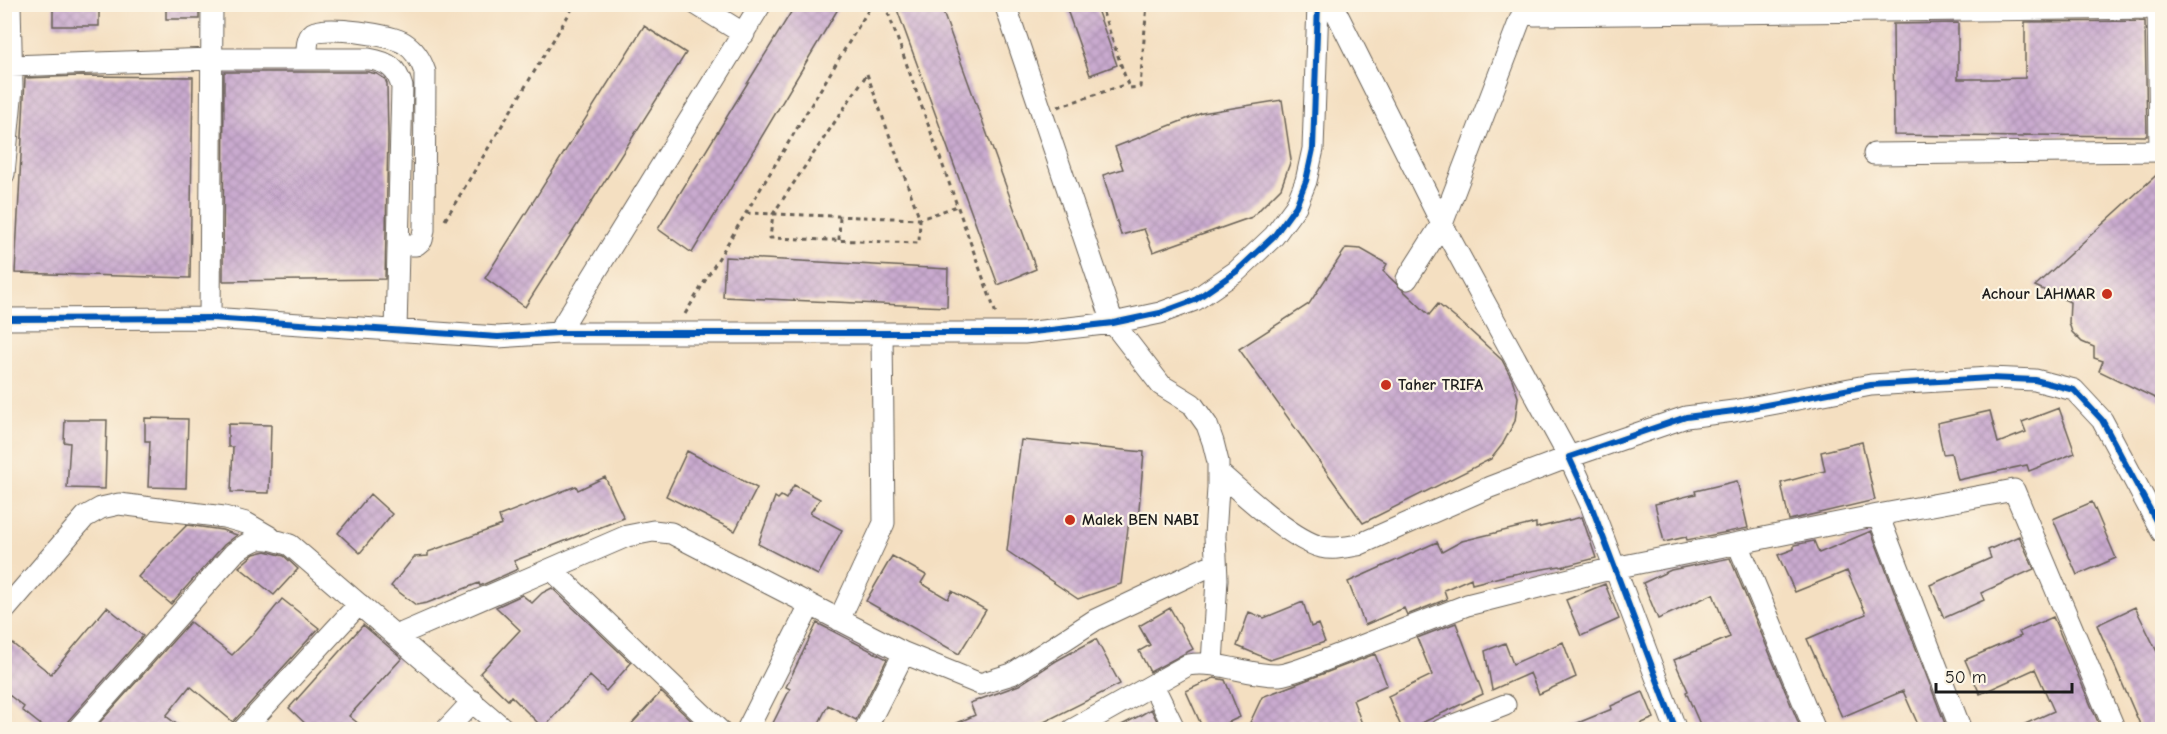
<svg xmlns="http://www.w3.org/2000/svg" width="2167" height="734" font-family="'Comic Neue',sans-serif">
  <defs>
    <pattern id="building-cross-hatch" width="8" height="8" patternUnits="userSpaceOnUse" patternTransform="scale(1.5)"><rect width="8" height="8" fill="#c9aacf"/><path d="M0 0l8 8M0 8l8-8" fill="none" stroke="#ac92b1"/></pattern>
  </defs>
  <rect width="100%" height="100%" fill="#fcf5e5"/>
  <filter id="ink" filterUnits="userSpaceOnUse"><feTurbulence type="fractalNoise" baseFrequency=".0167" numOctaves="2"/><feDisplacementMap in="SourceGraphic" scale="12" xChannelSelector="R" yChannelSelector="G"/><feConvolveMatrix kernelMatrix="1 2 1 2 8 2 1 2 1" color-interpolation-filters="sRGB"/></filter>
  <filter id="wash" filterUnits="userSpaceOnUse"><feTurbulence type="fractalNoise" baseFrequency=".008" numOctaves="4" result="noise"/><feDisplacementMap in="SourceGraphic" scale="24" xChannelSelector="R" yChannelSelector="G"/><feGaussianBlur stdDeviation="1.35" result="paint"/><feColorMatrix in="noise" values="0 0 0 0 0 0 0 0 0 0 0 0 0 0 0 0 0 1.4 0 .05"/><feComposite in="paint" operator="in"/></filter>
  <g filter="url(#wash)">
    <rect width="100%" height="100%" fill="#f4dfc1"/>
    <g id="blocks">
      <path fill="url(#building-cross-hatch)" d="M53,4H99V26H53Z
        M166,4H199V19H166Z
        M796,4H841L692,253L658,229Z
        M895,4H940L1036,269L998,285Z
        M1065,4H1095L1117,65L1090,75Z
        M2145,21L2147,136L2023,135V137L1894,135L1893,24L1958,23V79H1991L2025,78V22Z
        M644,26L686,53L525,307L485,278Z
        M224,72H368L377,74L385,79L387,84L388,136L385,279L223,281Z
        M79,76L193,77L190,278L15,273L25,78Z
        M1282,100L1291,160L1281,188L1252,217L1153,252L1144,229L1121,235L1103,175L1123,169L1115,147L1202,113Z
        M2163,169V402L2099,371L2103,361L2094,358V347L2082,342L2072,332L2069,323L2070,302L2035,286Z
        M1346,248L1361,249L1387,264L1383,271L1429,315L1438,304L1465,326L1502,360L1512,379L1518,397L1515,421L1502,445L1491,459L1363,523L1239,349L1309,304Z
        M725,257L948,269L947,307L723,297Z
        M2059,408L2075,453L2029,471L2027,465L1958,480L1951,453L1943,454L1937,423L1990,411L1998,443L2026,432L2022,422Z
        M145,418L188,419L186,488L148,487L150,441H145Z
        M65,420H107L105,489L67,488L70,443L64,442Z
        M228,424L271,425L269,493L231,492L233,447H228Z
        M1021,440L1144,452L1138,521L1129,520L1121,584L1078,599L1007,551Z
        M1862,442L1875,500L1789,520L1781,483L1825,471L1821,452Z
        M687,451L757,488L735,531L666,496Z
        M605,477L624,518L514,561L518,569L480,586L479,583L427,603L416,605L391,586L414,557L428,556V552L502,525L499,516L576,486L578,490Z
        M1737,481L1748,528L1687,540L1686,537L1664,542L1655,504L1696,494L1695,491Z
        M794,485L820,499L810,513L842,530L818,575L758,544L775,497L778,499L781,496L786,499Z
        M370,494L392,514L360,553L338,533Z
        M2092,502L2116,558L2077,575L2053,519Z
        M1582,517L1596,558L1561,567L1560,566L1508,575L1472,584L1471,578L1444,590L1447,599L1407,615L1404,608L1365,625L1348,582L1437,542L1442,552L1462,541L1536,523V528Z
        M187,525L222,530L237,535L224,545L171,604L138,577L160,552Z
        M1871,531L1947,729H1920L1903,691L1842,717L1807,639L1866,614L1847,571L1795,592L1778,555L1794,549V545L1814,541L1819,553Z
        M2019,536L2034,569L1981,593L1984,600L1944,618L1930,585L1991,558L1988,550Z
        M266,551L284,556L298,569L274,595L239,567L254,554Z
        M892,556L926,575L921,583L948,599L952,591L986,610L959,654L866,601Z
        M1730,558L1801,729H1702L1686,692L1688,691L1674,660L1730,637L1713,594L1658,619L1643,583L1671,570Z
        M1605,584L1619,619L1581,636L1566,600Z
        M552,588L631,663L606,691L590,676L543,728L511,696L508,700L480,673L520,630L496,607L522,595L532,603L542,593Z
        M282,599L319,628L233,722L190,686L166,716L183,729H94L190,622L232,655L255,632Z
        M1303,602L1311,627L1318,624L1325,642L1270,660L1237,646L1249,612L1264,618Z
        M107,607L143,636L67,722L65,729H46L22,710L24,707L4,691V637L51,674Z
        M2135,607L2163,664V729H2142L2097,625Z
        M1170,608L1193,649L1150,672L1139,651L1150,645L1139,626Z
        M2053,617L2101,729H2014L2054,711L2035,669L1980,694L1965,660L2021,636L2019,632Z
        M817,623L887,659L856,720L828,705L816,729H770L790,689L786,687Z
        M1456,623L1483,694L1409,729H1402L1388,696L1432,675L1417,638Z
        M363,625L402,658L349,716L365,729H311L289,708Z
        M1096,639L1120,684L1036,726L1038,729H944L975,715L970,703L1019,685L1056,661Z
        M1563,642L1576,677L1539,694L1530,673L1492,690L1485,651L1505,643L1513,664Z
        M1375,654L1387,685L1353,700L1364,729H1247L1262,697Z
        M1214,678L1225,680L1240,717L1214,729H1203L1186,691Z
        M661,692L700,729H627Z
        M1643,692L1654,718L1628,729H1563L1612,709L1611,706Z
        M1151,709L1161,729H1114L1141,715Z"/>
    </g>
  </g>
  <g filter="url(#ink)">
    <use href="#blocks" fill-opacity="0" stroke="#686056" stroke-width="1.5"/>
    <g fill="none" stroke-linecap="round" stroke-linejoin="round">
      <g stroke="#686056" stroke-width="23">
        <path id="minor" d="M696,4L744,34
          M1005,4L1113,323L1161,385L1192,404L1207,425L1213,442L1218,462V488L1215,536L1217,579L1212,664
          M1522,4L1523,12L1535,15L2162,8
          M307,59C307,51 306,38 313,33C326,25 391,35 404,43C415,50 421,60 425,72L424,230L422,240L416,245H398
          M11,66L211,59H369C388,62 397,68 402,87L396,331
          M1874,154L2160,151L2158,4
          M4,174L12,88L10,4
          M1407,279L1442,224L1523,12
          M210,318L212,4
          M4,319L210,318L498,337L558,333H1024L1113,323L1160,313L1195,300L1237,271L1274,236L1296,206L1306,181L1313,149L1318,4
          M558,333L761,4
          M1218,472C1244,494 1289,538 1321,547C1333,550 1346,547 1358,545L1490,487L1569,457L1442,224L1332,4
          M1738,544L1815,730
          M551,569L719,730
          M4,611L85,517L101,508L119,504L224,517L246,523L270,537
          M839,620L884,523L882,333
          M396,636L627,536L653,531L671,533L904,653L865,730
          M904,653L980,684L1012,674L1095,620L1216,563
          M1153,685L1175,730
          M77,730L234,553C256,536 263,535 290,545L505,730
          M243,730L359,604
          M446,730L473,701
          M747,730L810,605
          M1072,730L1188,665C1219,660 1248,676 1279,675C1288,674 1298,670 1307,667L1467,605L1614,568L1878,515
          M1441,730L1505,705
          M1676,730L1591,505L1569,457L1686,417L1734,411L1871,385L1990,378L2035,380L2074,390L2102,420L2162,532
          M1961,730L1878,515L2014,490L2115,730"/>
      </g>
      <path stroke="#686056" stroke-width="3" stroke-dasharray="4.5 4.5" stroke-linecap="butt" d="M885,4L996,314
        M1100,4L1129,88L1140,87L1147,4
        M1101,9L1115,4
        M867,74L920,219L919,243L770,238L773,214Z
        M1058,107L1127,84
        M746,213L920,219L957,206
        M445,220L575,4
        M839,240L840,216
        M685,314L872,4"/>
      <use href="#minor" stroke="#fff" stroke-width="21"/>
      <g stroke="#fcf5e5" stroke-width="10">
        <path id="cycleway" d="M4,319L210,318L498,337L558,333H1024L1113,323L1160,313L1195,300L1237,271L1274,236L1296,206L1306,181L1313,149L1318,4
          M1676,730L1591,505L1569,457L1686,417L1734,411L1871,385L1990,378L2035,380L2074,390L2102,420L2162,532"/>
      </g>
      <use href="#cycleway" stroke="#0057b8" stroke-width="6"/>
    </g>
  </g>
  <g fill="#c8321e" stroke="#fcf5e5" stroke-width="2">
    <circle cx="2107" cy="294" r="6"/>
    <circle cx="1386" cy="385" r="6"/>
    <circle cx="1070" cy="520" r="6"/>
  </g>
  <g text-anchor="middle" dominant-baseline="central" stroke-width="4.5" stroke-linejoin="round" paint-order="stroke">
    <g font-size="16" font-weight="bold" fill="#1c1c1c" stroke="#fcf5e5" text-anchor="start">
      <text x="2095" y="294" text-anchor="end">Achour LAHMAR</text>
      <text x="1398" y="385">Taher TRIFA</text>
      <text x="1082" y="520">Malek BEN NABI</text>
    </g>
  </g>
  <rect width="2167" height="734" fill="none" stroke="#fcf5e5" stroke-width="24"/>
  <path d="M1936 683v9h136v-9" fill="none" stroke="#1c1c1c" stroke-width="3"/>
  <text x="1945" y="683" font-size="18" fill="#1c1c1c" stroke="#fcf5e5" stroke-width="4.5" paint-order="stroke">50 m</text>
</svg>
